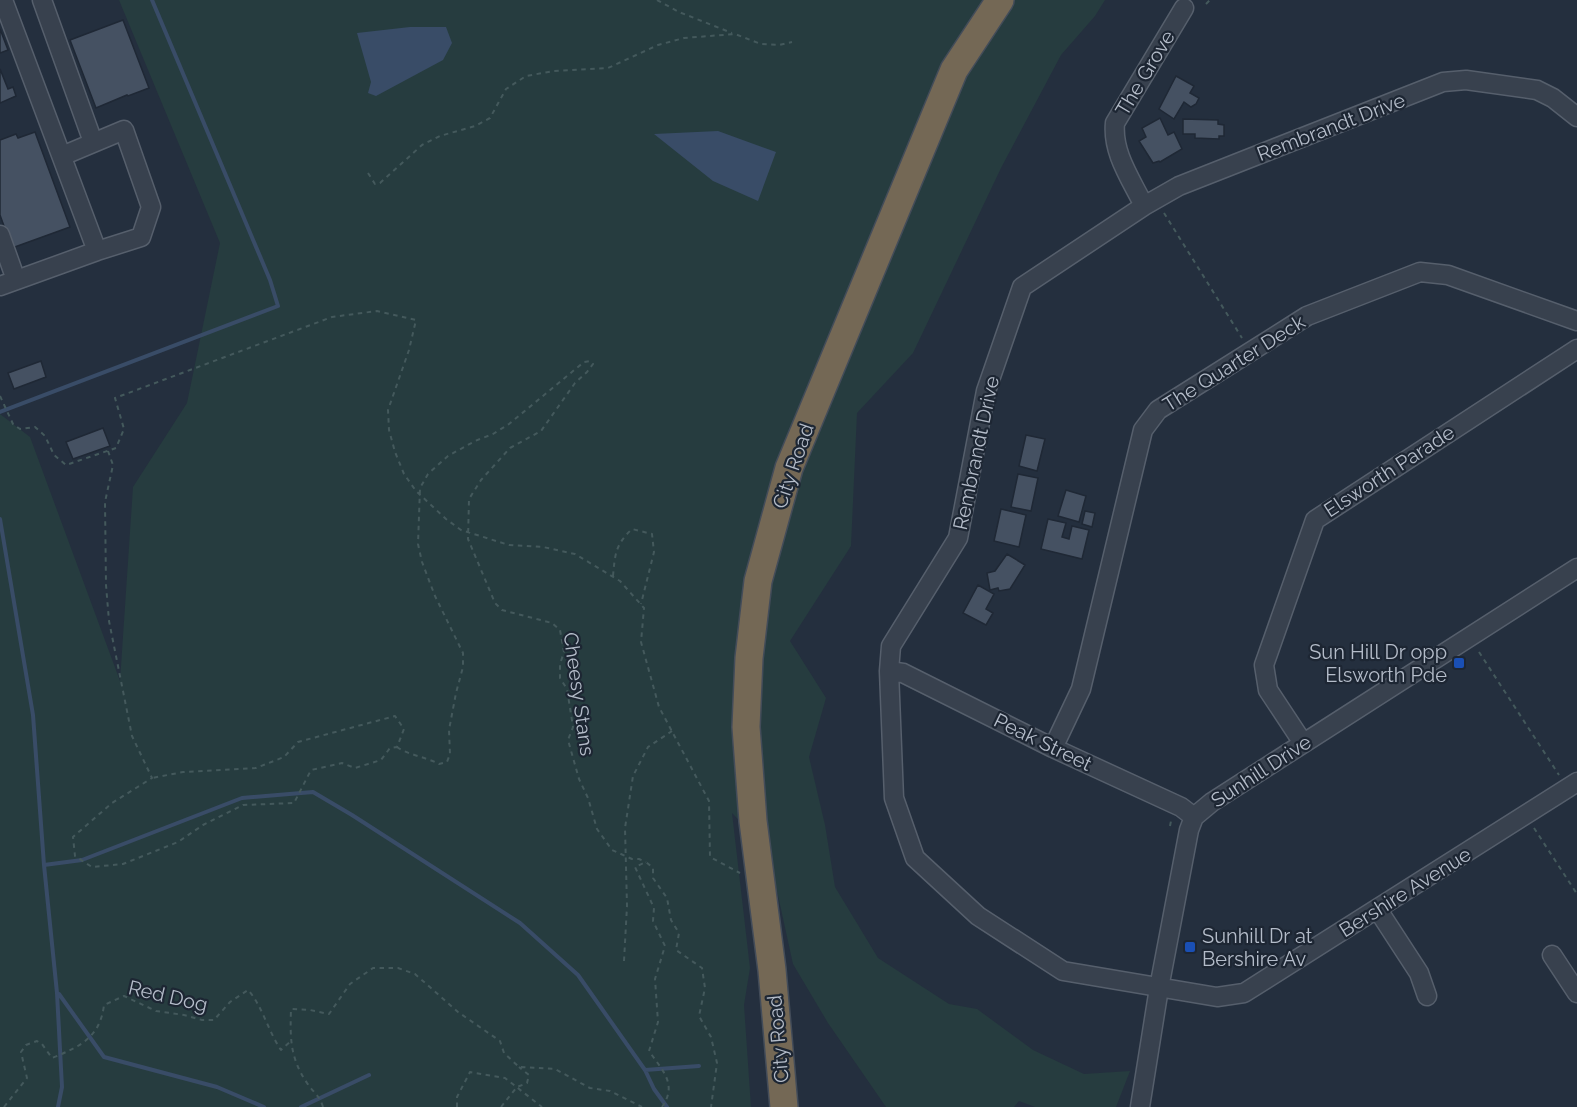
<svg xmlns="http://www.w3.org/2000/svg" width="1577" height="1107" font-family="Raleway,sans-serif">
  <rect width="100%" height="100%" fill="#242f3e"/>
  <path fill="#263c3f" d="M119,0H1105L1095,16L1061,55L1001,168L913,353L857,413L851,546L790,641L826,698L809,757L825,825L835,887L878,958L949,1004L977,1009L1033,1050L1084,1074L1130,1071L1116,1107H1035L1019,1101L1014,1107H886L828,1023L793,964L768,850L732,813L750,968L744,1005L751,1107H0V414L30,437L120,681L133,487L187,403L220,243Z"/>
  <path fill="#394c67" d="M410,27H446L452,43L443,60L376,96L368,93L371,82L357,33Z
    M718,131L776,152L758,201L713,181L654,134Z"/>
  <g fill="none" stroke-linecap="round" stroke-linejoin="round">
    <path stroke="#394c67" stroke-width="4" d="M0,412L278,306L270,280L152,0
      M0,519L33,715L44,865L57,993L62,1087L58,1107
      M44,865L82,860L242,798L313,792L352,815L520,923L578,975L645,1070L699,1066
      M59,994L104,1057L217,1087L264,1107
      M645,1070L654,1089L667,1107
      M301,1107L369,1075"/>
  </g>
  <path fill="#455162" stroke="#1f2835" stroke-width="1.5" d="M123,20L149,88L128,96L127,95L96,108L70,40Z
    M0,29L8,50L0,53Z
    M0,69L8,89L13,87L16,96L0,103Z
    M1176,76L1194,86L1190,93L1199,98L1196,104L1191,107L1184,102L1174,119L1159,109Z
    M1160,118L1168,135L1174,132L1182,149L1160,162L1159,161L1153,163L1139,141L1146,137L1142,128Z
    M1183,119L1218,120V124L1224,125V136H1219V139L1195,138V134H1183Z
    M35,132L70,227L12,248L0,215V140L16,134L18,138Z
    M41,361L46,377L14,389L8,373Z
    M103,428L110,446L73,459L66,442Z
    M1026,435L1045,439L1037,471L1019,466Z
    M1018,474L1038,478L1031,511L1011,507Z
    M1066,490L1086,496L1079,522L1058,516Z
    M1001,509L1026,515L1019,547L994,541Z
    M1085,511L1095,513L1092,527L1082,524Z
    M1048,519L1066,523L1062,537L1069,539L1072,526L1089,530L1082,559L1041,549Z
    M1007,554L1025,565L1010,589L999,591L998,588L990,590L987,573L995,571Z
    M978,585L994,594L986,609L993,613L986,625L963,613Z"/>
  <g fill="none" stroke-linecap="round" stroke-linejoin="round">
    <g stroke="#565f6c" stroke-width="21">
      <path id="minor" d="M42,0L93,142
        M1577,117L1553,98L1537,90L1466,80L1443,82L1179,186L1144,206L1022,287L986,391L958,538L891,646L889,671L894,798L915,858L978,916L1063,971L1217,997L1244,993L1577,782
        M62,156L124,130L151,207L141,237L97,251
        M1144,206C1131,179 1112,153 1115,123L1184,8
        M0,235L16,280
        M0,286L97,251L3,0
        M889,671L903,673L1053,748L1181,807L1194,817
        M1303,743L1268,690L1264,665L1315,520L1577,349
        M1053,748L1081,689L1143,430L1158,410L1307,316L1420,272L1448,275L1577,321
        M1378,910L1419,973L1427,996
        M1552,955L1577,993
        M1140,1107L1159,988L1189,830L1194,817L1212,802L1577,568"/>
    </g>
    <g stroke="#434c59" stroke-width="30">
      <path id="highway" d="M784,1107L772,970L753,821L746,727L749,658L758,581L789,468L954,70L1000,0"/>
    </g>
    <path stroke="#44595c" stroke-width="2" stroke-dasharray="4.5 4.5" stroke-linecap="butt" d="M657,0L679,12L732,33
      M1206,4L1210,0
      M368,173L375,184L380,183L422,145L440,136L475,126L490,118L506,89L526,76L554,71L608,68L658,45L684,38L735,34L761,44L779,45L792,42
      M1164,213L1242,338
      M0,396L13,424L20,429L35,427L45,436L54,455L66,465L116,448L124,429L115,398L332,317L377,311L416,320L409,350L388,410L389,430L395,452L404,474L416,491L446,519L461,530L509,545L543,547L575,554L620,581L644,608L641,642L659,707L709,801L710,857L740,873
      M108,451L113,465L105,502L106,585L109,621L132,736L152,778L112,803L73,837L75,856L92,867L123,864L178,842L203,825L243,805L294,803L311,770L342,763L355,768L381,760L390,748L397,747L404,729L395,716L298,742L284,757L256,768L183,772L152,778
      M613,576C615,555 615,545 632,529L652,534L654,552L641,604
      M1479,652L1559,775
      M397,747C408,755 426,757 439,764L447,762L450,754L449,730L456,693L463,667V653L435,596L422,562L418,544L420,488L428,474L448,456L475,441L493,434L509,424L584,362L590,361L593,364L587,372L575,383L541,431L510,448L481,480L469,499L468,539L495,603L502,610L552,623L560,630L564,652L560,664V678L567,689L573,727L568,740L579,779L588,798L597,829L612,850L632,859H639L646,862
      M1170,826L1171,821
      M1534,828L1577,894
      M624,961L627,906L625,828L633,776L648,747L672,731
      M4,1107L27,1078L21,1052L26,1045L37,1041L42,1044L52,1058C79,1047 100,1038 104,1005L124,996L156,1011L184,1015L202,1020H214L230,1002L248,990C262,1005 268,1031 281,1050L291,1041
      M323,1107C320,1096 313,1092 307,1083C290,1058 290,1038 291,1009L310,1010L329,1014L350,984L373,968H398L415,974L458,1012L500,1041L504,1053L519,1067L555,1069L590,1088L610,1091L642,1107
      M457,1107V1097L470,1072L505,1078L542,1107
      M501,1107L517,1087L527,1083L529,1075L519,1067
      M662,1107C678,1084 662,1070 649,1051L658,1022L655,979L665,946L653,921L654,908L635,867L646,862L653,868V878L667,898L671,920L679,933L676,950L702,968L705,988L699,1016L711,1037L717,1063L711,1107"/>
    <use href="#minor" stroke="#38414e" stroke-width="18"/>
    <use href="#highway" stroke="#746855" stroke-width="27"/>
  </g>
  <g fill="#1a4fb4" stroke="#1d2633" stroke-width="2">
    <rect x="1453" y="657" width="12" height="12" rx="3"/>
    <rect x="1184" y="941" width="12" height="12" rx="3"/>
  </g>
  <g text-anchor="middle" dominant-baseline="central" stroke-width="4.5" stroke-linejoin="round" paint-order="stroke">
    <g font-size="20" fill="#b4bcc9" stroke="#1d2633">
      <text transform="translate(1145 73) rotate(-59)">The Grove</text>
      <text transform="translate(1331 127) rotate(-21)">Rembrandt Drive</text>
      <text transform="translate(1234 363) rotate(-32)">The Quarter Deck</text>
      <text transform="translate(976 453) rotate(-78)">Rembrandt Drive</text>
      <text transform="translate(793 466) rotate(-71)">City Road</text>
      <text transform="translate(1389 471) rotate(-33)">Elsworth Parade</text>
      <text transform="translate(579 694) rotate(82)">Cheesy Stans</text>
      <text transform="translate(1043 742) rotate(26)">Peak Street</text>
      <text transform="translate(1261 771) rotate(-33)">Sunhill Drive</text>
      <text transform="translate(1405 892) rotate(-32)">Bershire Avenue</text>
      <text transform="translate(168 996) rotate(13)">Red Dog</text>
      <text transform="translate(778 1039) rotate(-95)">City Road</text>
    </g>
    <g font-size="20" fill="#b4bcc9" stroke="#1d2633" text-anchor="end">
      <text x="1447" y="652">Sun Hill Dr opp<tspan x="1447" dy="23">Elsworth Pde</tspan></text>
      <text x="1202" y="936" text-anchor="start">Sunhill Dr at<tspan x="1202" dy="23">Bershire Av</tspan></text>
    </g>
  </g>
</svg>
